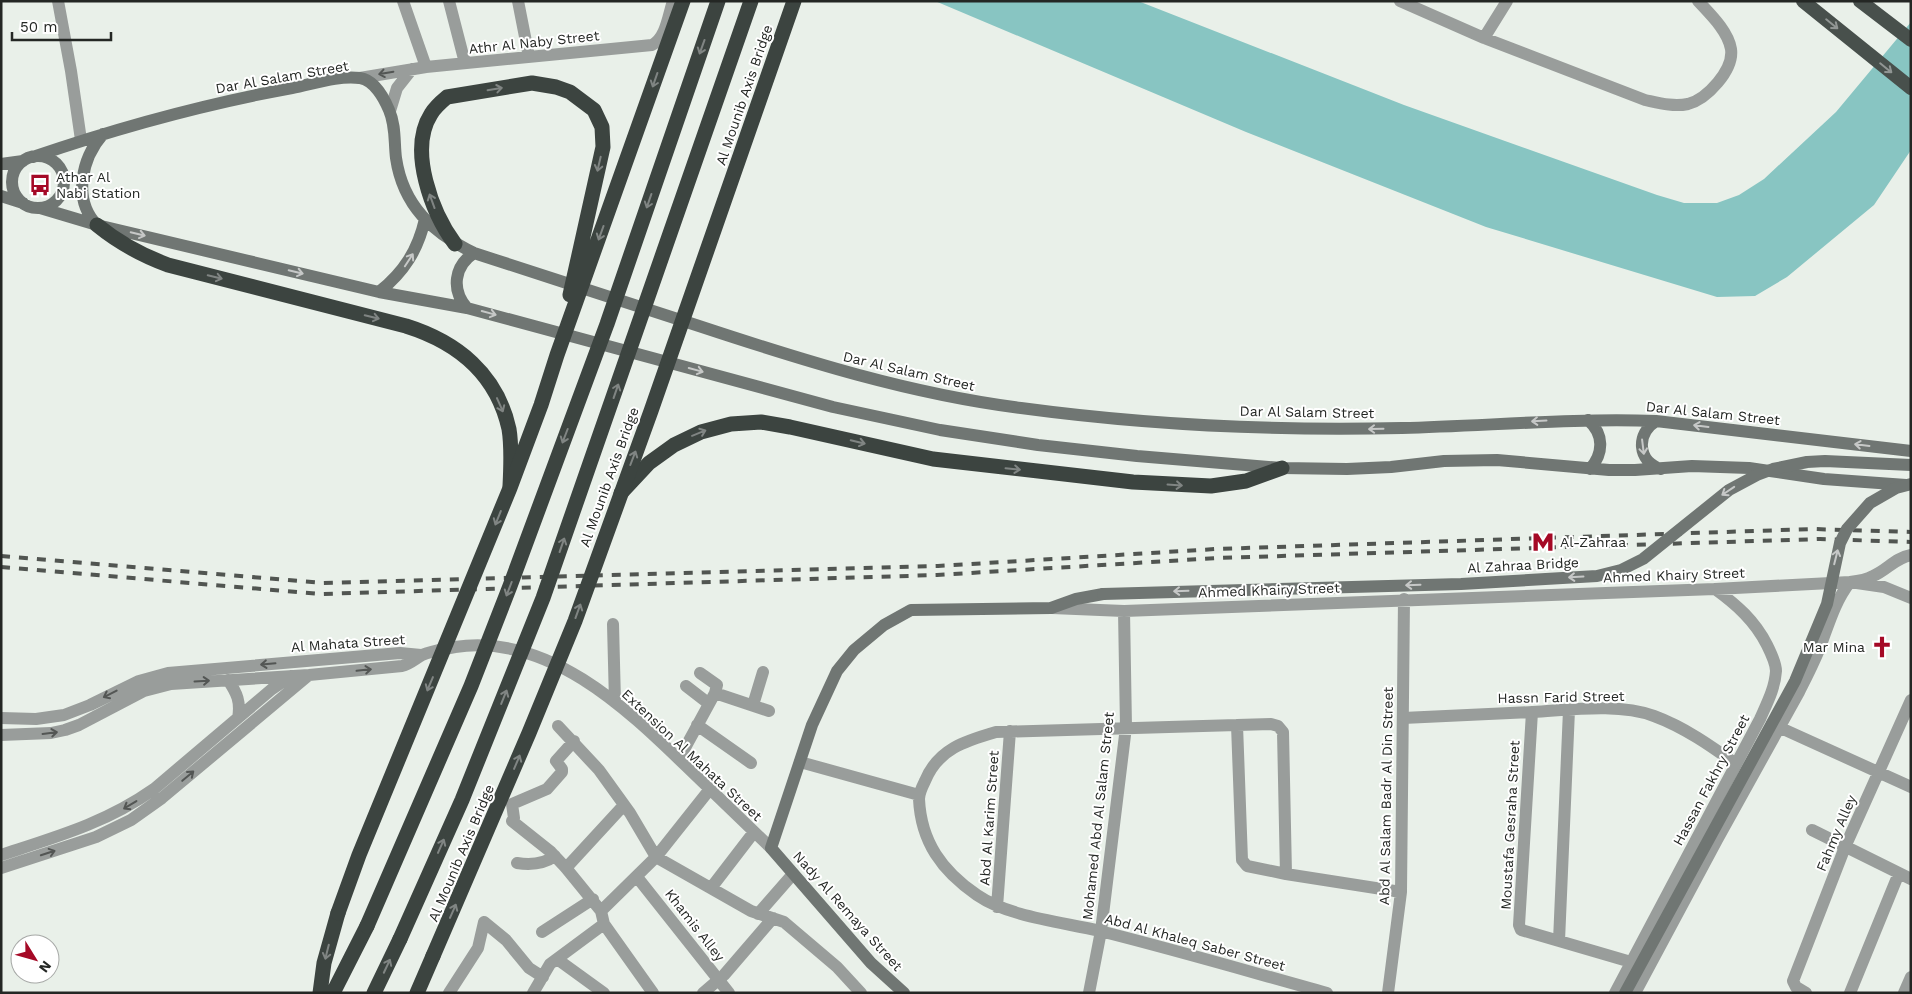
<svg xmlns="http://www.w3.org/2000/svg" width="1912" height="994" font-family="'Work Sans',sans-serif">
  <rect width="100%" height="100%" fill="#e9f0e9"/>
  <path fill="#88c5c2" d="M935,1H1138L1404,105L1657,195L1684,203H1717L1739,195L1764,179L1836,112L1911,22V150L1874,205L1787,277L1755,296L1717,297L1486,227L1246,132Z"/>
  <g fill="none" stroke-linecap="round" stroke-linejoin="round">
    <path stroke="#999d9b" stroke-width="12" d="M58,1L71,71L81,140
      M403,1L426,67
      M449,1L465,63
      M518,1L529,57
      M1400,1L1484,38L1645,100C1659,103 1673,107 1688,104C1707,99 1734,70 1731,49C1728,31 1710,14 1698,1
      M1484,38L1507,1
      M360,78L426,67L652,45C666,38 668,16 673,1
      M390,111L397,88L412,69
      M1052,608L1124,611L1715,589L1850,582L1884,587L1911,598
      M613,624L615,702
      M700,673L717,685L715,693
      M228,680C237,693 241,702 238,718
      M686,686L708,703
      M753,705L763,672
      M1532,712L1519,925L1521,930L1631,962
      M1,718L36,719L64,715L90,705L139,681L168,673L400,653L421,655
      M1403,718C1446,716 1489,714 1533,712C1570,710 1618,703 1654,716C1684,727 1711,746 1736,764
      M1772,724L1911,787
      M697,725L751,763
      M1237,725L1242,860L1247,866L1286,874L1401,892
      M558,726L599,770L630,813L656,857L751,911L784,922L837,967L861,993
      M1,735L51,733L65,730L79,725L144,691L171,684L309,675L402,666C410,664 415,659 422,655C431,651 445,649 455,647C548,633 625,707 686,766C714,793 743,821 771,848
      M574,741L556,761L562,769V772L547,789L512,804L514,818L512,821L551,852L566,868L601,911L604,924L653,993
      M679,759L715,693L769,711
      M800,762L919,795
      M1812,830L1911,879
      M1,855C56,837 106,823 154,789L272,689L291,676
      M517,863C530,865 544,864 555,856
      M1,868L96,837L131,820L162,798L309,675
      M566,868L624,805
      M1286,874L1283,732L1278,726L1271,724L996,732C965,741 938,749 925,781C922,787 919,793 919,799C921,842 942,871 977,895C1009,917 1062,922 1100,931C1176,950 1251,972 1327,993
      M637,877L729,993
      M711,888L754,832
      M997,907L1010,731
      M601,911L656,857L710,789
      M758,914L793,874
      M484,922L506,940L529,968L543,977
      M542,932L593,899
      M1559,941L1569,710
      M557,959L604,993
      M449,993L478,948L484,922
      M533,993L550,964L604,924
      M703,993L724,975L773,918
      M1089,993L1101,931L1126,727L1124,611
      M1388,993L1401,892L1404,599
      M1615,993L1760,719C1767,703 1775,688 1776,671C1776,663 1771,653 1767,645C1755,621 1737,605 1715,589
      M1635,993L1717,840L1799,692C1807,676 1816,659 1822,642C1830,620 1836,600 1850,582C1859,581 1866,580 1873,576C1887,570 1895,558 1911,555
      M1806,993L1796,987L1793,981L1845,847L1911,700
      M1850,993L1899,873
      M1904,993L1911,977"/>
    <path stroke="#707673" stroke-width="12" d="M12 182a26 26 0 1 1 52 0a26 26 0 1 1-52 0Z
      M33,157C117,128 205,104 292,88C313,84 338,75 360,78C374,80 384,98 389,110C396,126 394,142 396,158C403,206 433,233 474,253C549,277 624,302 699,326C805,361 910,394 1021,408C1147,425 1275,431 1402,428C1487,426 1571,418 1656,421L1911,451
      M1,164L23,161
      M1,196L23,203
      M40,208L97,225L379,292L467,308L833,407L940,430L1038,445L1137,456L1282,468L1347,469L1391,467L1444,461L1497,460L1609,470H1635L1692,466L1749,468L1824,479L1906,485
      M97,225C72,199 82,158 103,134
      M379,292C404,272 418,250 425,219
      M467,308C451,290 454,266 474,253
      M1588,420C1604,434 1604,453 1590,469
      M1656,421C1636,434 1637,461 1661,469
      M904,993L871,963L771,848L812,725L837,671L854,650L884,625L911,610L1051,608L1076,599L1103,594"/>
    <path stroke="#48504c" stroke-width="14" d="M1803,1L1911,88
      M1860,1L1911,40"/>
    <path stroke="#3c4440" stroke-width="15" d="M97,225C119,243 141,255 168,265L406,326C457,342 497,374 509,429C512,447 511,467 510,486
      M621,493L649,463L674,445L701,432L731,424L761,422L790,427L933,459L1133,482L1211,486L1246,481L1282,468
      M320,993L324,963L338,913
      M333,993L367,926
      M374,993L400,939
      M417,993L433,956"/>
    <path stroke="#515551" stroke-width="4" stroke-dasharray="9 9" stroke-linecap="butt" d="M1,556L323,583L938,566L1216,549L1813,529L1911,532
      M1,567L321,594L937,575L1218,558L1820,539L1911,542"/>
    <path stroke="#707673" stroke-width="12" d="M1103,594L1461,584L1597,576L1621,570L1643,559L1729,490L1757,475L1773,469L1807,462L1825,461L1911,465
      M1625,993L1795,681L1827,604L1840,543L1847,529L1870,503L1896,488L1911,484"/>
    <path stroke="#3c4440" stroke-width="15" d="M455,244C432,213 408,150 431,114C435,107 441,102 447,97L532,83L556,87L570,92L594,110L602,127L603,147L570,295
      M338,913L359,855L510,488L541,405L557,355L683,1
      M367,926L471,686L510,586L607,324L718,1
      M400,939L462,800L543,598L751,1
      M433,956L529,733L575,621L651,411L794,1"/>
  </g>
  <defs><path id="oneway-shaft" d="M-6 0H5M1.5-3L5.5 0L1.5 3" fill="none" stroke-width="1.6" stroke-linecap="round" stroke-linejoin="round" transform="scale(1.25)"/></defs>
  <g stroke="#919694">
    <use href="#oneway-shaft" transform="translate(1832 24) rotate(39)"/>
    <use href="#oneway-shaft" transform="translate(1886 68) rotate(39)"/>
  </g>
  <g stroke="#808583">
    <use href="#oneway-shaft" transform="translate(702 47) rotate(110)"/>
    <use href="#oneway-shaft" transform="translate(655 80) rotate(109)"/>
    <use href="#oneway-shaft" transform="translate(495 89) rotate(-9)"/>
    <use href="#oneway-shaft" transform="translate(599 164) rotate(103)"/>
    <use href="#oneway-shaft" transform="translate(432 201) rotate(-110)"/>
    <use href="#oneway-shaft" transform="translate(649 201) rotate(109)"/>
    <use href="#oneway-shaft" transform="translate(601 233) rotate(110)"/>
    <use href="#oneway-shaft" transform="translate(215 277) rotate(14)"/>
    <use href="#oneway-shaft" transform="translate(372 317) rotate(14)"/>
    <use href="#oneway-shaft" transform="translate(616 391) rotate(-71)"/>
    <use href="#oneway-shaft" transform="translate(500 405) rotate(66)"/>
    <use href="#oneway-shaft" transform="translate(699 433) rotate(-22)"/>
    <use href="#oneway-shaft" transform="translate(565 436) rotate(111)"/>
    <use href="#oneway-shaft" transform="translate(858 442) rotate(13)"/>
    <use href="#oneway-shaft" transform="translate(633 458) rotate(-69)"/>
    <use href="#oneway-shaft" transform="translate(1013 469) rotate(6)"/>
    <use href="#oneway-shaft" transform="translate(1175 485) rotate(4)"/>
    <use href="#oneway-shaft" transform="translate(498 518) rotate(112)"/>
    <use href="#oneway-shaft" transform="translate(562 545) rotate(-71)"/>
    <use href="#oneway-shaft" transform="translate(509 589) rotate(111)"/>
    <use href="#oneway-shaft" transform="translate(578 611) rotate(-70)"/>
    <use href="#oneway-shaft" transform="translate(430 684) rotate(113)"/>
    <use href="#oneway-shaft" transform="translate(504 697) rotate(-68)"/>
    <use href="#oneway-shaft" transform="translate(517 762) rotate(-67)"/>
    <use href="#oneway-shaft" transform="translate(441 846) rotate(-66)"/>
    <use href="#oneway-shaft" transform="translate(453 911) rotate(-66)"/>
    <use href="#oneway-shaft" transform="translate(327 952) rotate(104)"/>
    <use href="#oneway-shaft" transform="translate(387 966) rotate(-65)"/>
  </g>
  <g stroke="#535654">
    <use href="#oneway-shaft" transform="translate(386 73) rotate(170)"/>
    <use href="#oneway-shaft" transform="translate(268 664) rotate(175)"/>
    <use href="#oneway-shaft" transform="translate(364 670) rotate(-6)"/>
    <use href="#oneway-shaft" transform="translate(202 681) rotate(-3)"/>
    <use href="#oneway-shaft" transform="translate(110 694) rotate(153)"/>
    <use href="#oneway-shaft" transform="translate(50 733) rotate(-7)"/>
    <use href="#oneway-shaft" transform="translate(188 776) rotate(-40)"/>
    <use href="#oneway-shaft" transform="translate(130 805) rotate(149)"/>
    <use href="#oneway-shaft" transform="translate(48 853) rotate(-18)"/>
  </g>
  <g stroke="#c6c8c7">
    <use href="#oneway-shaft" transform="translate(138 234) rotate(13)"/>
    <use href="#oneway-shaft" transform="translate(409 260) rotate(-57)"/>
    <use href="#oneway-shaft" transform="translate(296 272) rotate(13)"/>
    <use href="#oneway-shaft" transform="translate(489 313) rotate(15)"/>
    <use href="#oneway-shaft" transform="translate(696 370) rotate(15)"/>
    <use href="#oneway-shaft" transform="translate(1539 421) rotate(177)"/>
    <use href="#oneway-shaft" transform="translate(1701 426) rotate(-173)"/>
    <use href="#oneway-shaft" transform="translate(1376 429) rotate(179)"/>
    <use href="#oneway-shaft" transform="translate(1862 445) rotate(-173)"/>
    <use href="#oneway-shaft" transform="translate(1643 447) rotate(83)"/>
    <use href="#oneway-shaft" transform="translate(1728 491) rotate(146)"/>
    <use href="#oneway-shaft" transform="translate(1836 557) rotate(-76)"/>
    <use href="#oneway-shaft" transform="translate(1576 577) rotate(177)"/>
    <use href="#oneway-shaft" transform="translate(1413 585) rotate(178)"/>
    <use href="#oneway-shaft" transform="translate(1181 591) rotate(178)"/>
  </g>
  <defs>
    <g id="bus-bare" transform="scale(1.725)"><path d="M-5-6H5V4H4V6H2V4H-2V6H-4V4H-5ZM-3.5-4V0h7V-4ZM-3.5 1.2v1.5H-2V1.2ZM2 1.2v1.5H3.5V1.2Z" fill="#a50926" stroke="#fff" stroke-width="2.5" paint-order="stroke"/></g>
    <g id="metro-bare" transform="scale(1.725)"><path d="M-5.5 5V-5H-3L0 0L3-5H5.5V5H3V-.5L0 4L-3-.5V5Z" fill="#a50926" stroke="#fff" stroke-width="2.5" paint-order="stroke"/></g>
    <g id="church-bare" transform="scale(1.725)"><path d="M-1.2-6h2.4v3.5h3.3v2.4h-3.3V6h-2.4V-.1h-3.3v-2.4h3.3Z" fill="#a50926" stroke="#fff" stroke-width="2.5" paint-order="stroke"/></g>
  </defs>
  <g fill-rule="evenodd">
    <use href="#bus-bare" x="40" y="185"/>
    <use href="#metro-bare" x="1543" y="542"/>
    <use href="#church-bare" x="1882" y="647"/>
  </g>
  <g text-anchor="middle" dominant-baseline="central" stroke-width="4" stroke-linejoin="round" paint-order="stroke">
    <g font-size="14" fill="#242724" stroke="#fff">
      <text transform="translate(534 42) rotate(-6)">Athr Al Naby Street</text>
      <text transform="translate(282 77) rotate(-10)">Dar Al Salam Street</text>
      <text transform="translate(744 95) rotate(-71)">Al Mounib Axis Bridge</text>
      <text transform="translate(909 371) rotate(13)">Dar Al Salam Street</text>
      <text transform="translate(1307 412) rotate(1)">Dar Al Salam Street</text>
      <text transform="translate(1713 413) rotate(6)">Dar Al Salam Street</text>
      <text transform="translate(609 477) rotate(-70)">Al Mounib Axis Bridge</text>
      <text transform="translate(1523 565) rotate(-3)">Al Zahraa Bridge</text>
      <text transform="translate(1674 575) rotate(-2)">Ahmed Khairy Street</text>
      <text transform="translate(1269 590) rotate(-2)">Ahmed Khairy Street</text>
      <text transform="translate(348 643) rotate(-4)">Al Mahata Street</text>
      <text transform="translate(1561 697) rotate(-1)">Hassn Farid Street</text>
      <text transform="translate(692 755) rotate(43)">Extension Al Mahata Street</text>
      <text transform="translate(1711 780) rotate(-62)">Hassan Fakhry Street</text>
      <text transform="translate(1386 796) rotate(-89)">Abd Al Salam Badr Al Din Street</text>
      <text transform="translate(1098 816) rotate(-84)">Mohamed Abd Al Salam Street</text>
      <text transform="translate(989 818) rotate(-86)">Abd Al Karim Street</text>
      <text transform="translate(1510 825) rotate(-87)">Moustafa Gesraha Street</text>
      <text transform="translate(1836 833) rotate(-67)">Fahmy Alley</text>
      <text transform="translate(461 853) rotate(-67)">Al Mounib Axis Bridge</text>
      <text transform="translate(848 911) rotate(48)">Nady Al Remaya Street</text>
      <text transform="translate(695 925) rotate(52)">Khamis Alley</text>
      <text transform="translate(1195 942) rotate(15)">Abd Al Khaleq Saber Street</text>
    </g>
    <g font-size="14" fill="#242724" stroke="#fff" text-anchor="start">
      <text x="56" y="177">Athar Al<tspan x="56" dy="16">Nabi Station</tspan></text>
      <text x="1560" y="542">Al-Zahraa</text>
      <text x="1865" y="647" text-anchor="end">Mar Mina</text>
    </g>
  </g>
  <rect width="1912" height="994" fill="none" stroke="#242724" stroke-width="5"/>
  <g transform="translate(35 959) rotate(127)"><circle r="24" fill="#ffffff" stroke="#a7a9a7"/>
  <path d="M0-4L9 19L0 12L-9 19Z" fill="#a50926"/>
  <text y="-8" font-size="14" font-weight="bold" text-anchor="middle" fill="#242724">N</text>
  </g>
  <path d="M12 32v8h99v-8" fill="none" stroke="#242724" stroke-width="2.5"/>
  <text x="20" y="32" font-size="15" fill="#242724" stroke="#ffffff" stroke-width="4" paint-order="stroke">50 m</text>
</svg>
